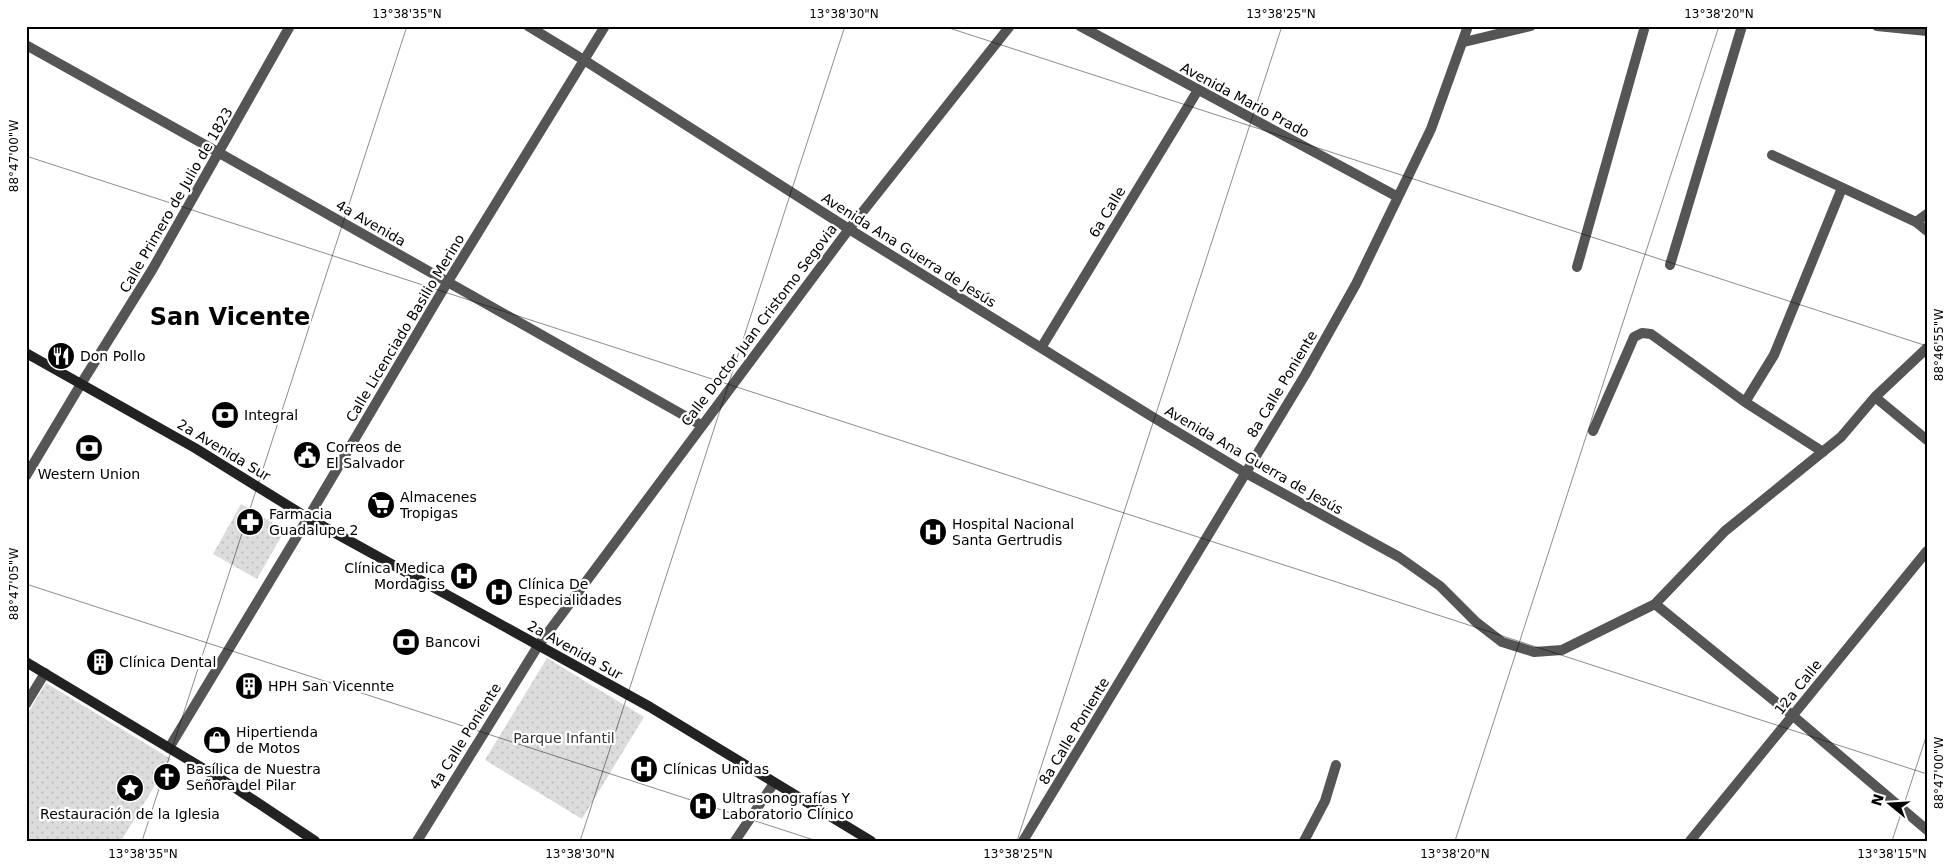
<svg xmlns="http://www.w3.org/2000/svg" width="1953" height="867" font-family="'DejaVu Sans',sans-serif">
  <defs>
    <pattern id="park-dots" width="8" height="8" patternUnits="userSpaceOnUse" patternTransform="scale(1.25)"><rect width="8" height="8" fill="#dcdcdc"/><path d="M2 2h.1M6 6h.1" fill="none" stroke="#bbb" stroke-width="1.8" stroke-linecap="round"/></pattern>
  </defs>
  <rect width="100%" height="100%" fill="#fff"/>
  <path fill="url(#park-dots)" d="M241,504L285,530L257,579L213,554Z
    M547,658L644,717L582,819L485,760Z
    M46,683L171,759L121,841H26V716Z"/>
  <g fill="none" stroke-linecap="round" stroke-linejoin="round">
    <path stroke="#555" stroke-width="10" d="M528,26L584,60L849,229L1151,416L1244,472L1399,557L1440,586L1476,622L1502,642L1534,652L1562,650L1655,604L1725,531L1841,437L1875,397L1927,348
      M1080,26L1398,197
      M1877,26L1927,31
      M1464,42L1531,26
      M26,45C252,170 476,299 701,425
      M1772,155L1916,222L1927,231
      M1916,222L1927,214
      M1670,265L1742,26
      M1577,267L1645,26
      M1041,348L1198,90
      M81,384L152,270L290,26
      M1875,397L1927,440
      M1745,402L1774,355L1842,188
      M1593,431L1634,337L1642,333L1651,334L1745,402L1823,452
      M1655,604L1792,715L1927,830
      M26,704L45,673
      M169,748L308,518L447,283L605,26
      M417,841L538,646L849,229L1010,26
      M735,841L774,783
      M1023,841L1305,375L1356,284L1431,129L1468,26
      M1304,841L1325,801L1336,765
      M1690,841L1927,551"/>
    <path stroke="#555" stroke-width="10" d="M26,476L81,384"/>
    <path stroke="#222" stroke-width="10" d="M26,353L195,448L308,518L650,707L871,841
      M26,662L234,787L315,841"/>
  </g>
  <path fill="none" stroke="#000" stroke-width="1" stroke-opacity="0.45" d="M943,26L1927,346M26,156L1927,774M26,584L817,841M142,841L407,26M580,841L845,26M1017,841L1282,26M1455,841L1719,26M1892,841L1927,734"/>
  <defs>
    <g id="restaurant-disc" transform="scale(1.4375)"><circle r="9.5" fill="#000" stroke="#fff"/><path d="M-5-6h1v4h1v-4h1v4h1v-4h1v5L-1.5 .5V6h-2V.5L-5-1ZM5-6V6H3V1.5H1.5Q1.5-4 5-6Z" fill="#fff"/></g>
    <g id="bank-disc" transform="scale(1.4375)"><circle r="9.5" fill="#000" stroke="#fff"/><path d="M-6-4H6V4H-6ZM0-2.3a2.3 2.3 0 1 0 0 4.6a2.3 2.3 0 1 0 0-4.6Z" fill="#fff"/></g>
    <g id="civic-disc" transform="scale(1.4375)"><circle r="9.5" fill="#000" stroke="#fff"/><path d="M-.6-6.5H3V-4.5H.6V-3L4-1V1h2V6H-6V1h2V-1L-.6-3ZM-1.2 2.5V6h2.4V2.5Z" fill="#fff"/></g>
    <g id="supermarket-disc" transform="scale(1.4375)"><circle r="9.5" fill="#000" stroke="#fff"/><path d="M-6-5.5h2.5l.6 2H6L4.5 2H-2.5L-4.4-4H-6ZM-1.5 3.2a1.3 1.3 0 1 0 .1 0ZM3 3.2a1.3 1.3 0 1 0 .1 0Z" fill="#fff"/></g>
    <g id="pharmacy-disc" transform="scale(1.4375)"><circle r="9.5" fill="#000" stroke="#fff"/><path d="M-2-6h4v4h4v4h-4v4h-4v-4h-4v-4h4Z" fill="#fff"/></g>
    <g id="hospital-disc" transform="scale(1.4375)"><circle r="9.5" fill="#000" stroke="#fff"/><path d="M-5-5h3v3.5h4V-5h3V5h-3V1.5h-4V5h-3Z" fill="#fff"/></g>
    <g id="building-disc" transform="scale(1.4375)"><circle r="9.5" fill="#000" stroke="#fff"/><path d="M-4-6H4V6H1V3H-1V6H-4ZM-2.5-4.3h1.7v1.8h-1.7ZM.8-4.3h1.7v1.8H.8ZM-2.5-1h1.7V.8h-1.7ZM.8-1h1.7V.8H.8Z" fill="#fff"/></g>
    <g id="shop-disc" transform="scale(1.4375)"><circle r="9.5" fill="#000" stroke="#fff"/><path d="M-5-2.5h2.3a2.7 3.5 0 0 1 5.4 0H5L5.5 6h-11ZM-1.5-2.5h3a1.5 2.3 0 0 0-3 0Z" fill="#fff"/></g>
    <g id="church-disc" transform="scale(1.4375)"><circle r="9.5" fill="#000" stroke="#fff"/><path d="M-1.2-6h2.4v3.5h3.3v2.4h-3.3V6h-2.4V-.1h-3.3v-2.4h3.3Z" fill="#fff"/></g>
    <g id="sight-disc" transform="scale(1.4375)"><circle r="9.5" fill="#000" stroke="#fff"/><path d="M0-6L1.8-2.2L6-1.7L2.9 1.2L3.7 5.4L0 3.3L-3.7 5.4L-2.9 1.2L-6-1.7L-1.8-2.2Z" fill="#fff"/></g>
  </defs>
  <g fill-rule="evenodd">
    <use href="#restaurant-disc" x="61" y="356"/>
    <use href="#bank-disc" x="225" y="415"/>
    <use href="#bank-disc" x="89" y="448"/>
    <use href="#civic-disc" x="307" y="455"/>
    <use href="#supermarket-disc" x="381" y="505"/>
    <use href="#pharmacy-disc" x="250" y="522"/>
    <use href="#hospital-disc" x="933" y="532"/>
    <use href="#hospital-disc" x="464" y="576"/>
    <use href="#hospital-disc" x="499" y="592"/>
    <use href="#bank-disc" x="406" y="642"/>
    <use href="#building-disc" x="100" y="662"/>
    <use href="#building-disc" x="249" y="686"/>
    <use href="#shop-disc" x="217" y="740"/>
    <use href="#hospital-disc" x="644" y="769"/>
    <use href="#church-disc" x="167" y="777"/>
    <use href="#sight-disc" x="130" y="788"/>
    <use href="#hospital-disc" x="703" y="806"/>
  </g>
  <g text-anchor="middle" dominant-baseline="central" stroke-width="4.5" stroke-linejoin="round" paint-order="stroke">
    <g font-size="14" fill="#000" stroke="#fff">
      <text transform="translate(1245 100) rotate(28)">Avenida Mario Prado</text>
      <text transform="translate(176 200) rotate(-60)">Calle Primero de Julio de 1823</text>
      <text transform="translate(1107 212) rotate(-59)">6a Calle</text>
      <text transform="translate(371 223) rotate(30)">4a Avenida</text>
      <text transform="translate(909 250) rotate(32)">Avenida Ana Guerra de Jesús</text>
      <text transform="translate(759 325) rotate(-53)">Calle Doctor Juan Cristomo Segovia</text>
      <text transform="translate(405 328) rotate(-59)">Calle Licenciado Basilio Merino</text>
      <text transform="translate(1282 384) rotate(-59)">8a Calle Poniente</text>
      <text transform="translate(224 450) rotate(31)">2a Avenida Sur</text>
      <text transform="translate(1254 460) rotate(30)">Avenida Ana Guerra de Jesús</text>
      <text transform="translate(575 650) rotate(29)">2a Avenida Sur</text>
      <text transform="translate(1798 687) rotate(-51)">12a Calle</text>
      <text transform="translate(1074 731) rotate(-59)">8a Calle Poniente</text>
      <text transform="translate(465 736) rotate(-58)">4a Calle Poniente</text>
    </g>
    <g font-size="14" fill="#000" stroke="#fff" text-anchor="start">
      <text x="80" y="356">Don Pollo</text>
      <text x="244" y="415">Integral</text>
      <text x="326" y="447">Correos de<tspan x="326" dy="16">El Salvador</tspan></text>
      <text x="89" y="474" text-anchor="middle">Western Union</text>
      <text x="400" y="497">Almacenes<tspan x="400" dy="16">Tropigas</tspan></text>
      <text x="269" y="514">Farmacia<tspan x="269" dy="16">Guadalupe 2</tspan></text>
      <text x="952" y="524">Hospital Nacional<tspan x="952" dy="16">Santa Gertrudis</tspan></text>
      <text x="445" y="568" text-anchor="end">Clínica Medica<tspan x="445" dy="16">Mordagiss</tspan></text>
      <text x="518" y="584">Clínica De<tspan x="518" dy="16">Especialidades</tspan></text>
      <text x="425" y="642">Bancovi</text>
      <text x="119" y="662">Clínica Dental</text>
      <text x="268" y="686">HPH San Vicennte</text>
      <text x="236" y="732">Hipertienda<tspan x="236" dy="16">de Motos</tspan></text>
      <text x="186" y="769">Basílica de Nuestra<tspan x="186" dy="16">Señora del Pilar</tspan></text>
      <text x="663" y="769">Clínicas Unidas</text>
      <text x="722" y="798">Ultrasonografías Y<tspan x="722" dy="16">Laboratorio Clínico</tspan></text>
      <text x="130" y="814" text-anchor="middle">Restauración de la Iglesia</text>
    </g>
    <g font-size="14" fill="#333" stroke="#fff">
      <text x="564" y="738">Parque Infantil</text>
    </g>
    <g font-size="24" font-weight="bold" fill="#000" stroke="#fff">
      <text x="230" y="317">San Vicente</text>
    </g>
  </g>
  <rect width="1953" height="867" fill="none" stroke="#ffffff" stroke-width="55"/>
  <g transform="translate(1890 804) rotate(288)" stroke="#ffffff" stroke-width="4" paint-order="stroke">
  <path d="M0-4L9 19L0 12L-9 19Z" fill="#000000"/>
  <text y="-8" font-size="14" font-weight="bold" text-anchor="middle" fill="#000000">N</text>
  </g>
  <rect x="28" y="28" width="1898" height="812" fill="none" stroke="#000" stroke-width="2"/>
  <g font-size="12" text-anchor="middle" fill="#000">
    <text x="407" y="18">13°38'35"N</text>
    <text x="844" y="18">13°38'30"N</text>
    <text x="1281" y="18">13°38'25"N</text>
    <text x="1719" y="18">13°38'20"N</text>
    <text transform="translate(14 156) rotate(-90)" y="4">88°47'00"W</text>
    <text transform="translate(1939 345) rotate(-90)" y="4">88°46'55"W</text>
    <text transform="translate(14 584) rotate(-90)" y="4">88°47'05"W</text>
    <text transform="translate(1939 773) rotate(-90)" y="4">88°47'00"W</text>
    <text x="143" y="858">13°38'35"N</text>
    <text x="580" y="858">13°38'30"N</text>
    <text x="1018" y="858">13°38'25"N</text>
    <text x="1455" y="858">13°38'20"N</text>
    <text x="1892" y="858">13°38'15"N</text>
  </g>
</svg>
